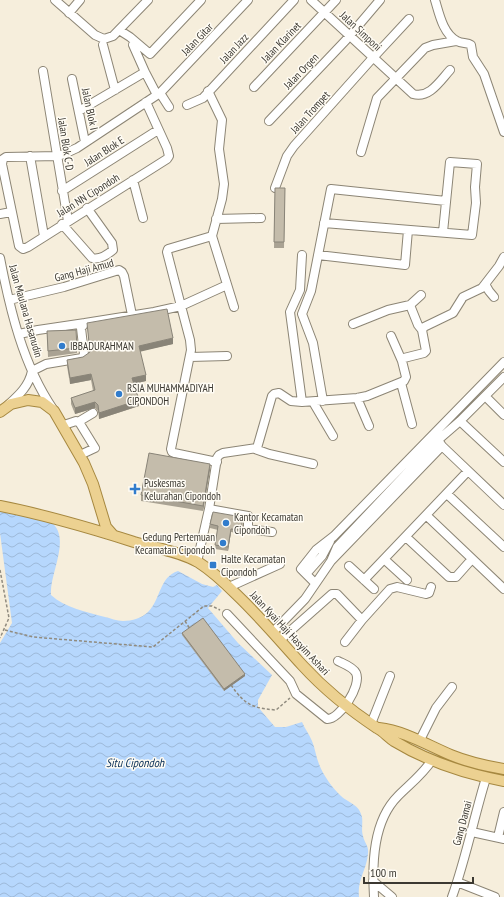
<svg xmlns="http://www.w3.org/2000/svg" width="504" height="897" font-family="'PT Sans Narrow',sans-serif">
  <defs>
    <pattern id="water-waves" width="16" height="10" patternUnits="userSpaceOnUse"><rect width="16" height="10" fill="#b6d7fd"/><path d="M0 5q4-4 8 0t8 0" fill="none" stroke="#9db9d9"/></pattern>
  </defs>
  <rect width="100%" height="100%" fill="#f6eedc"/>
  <path fill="url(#water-waves)" d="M0,511H5L51,522C72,538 49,574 51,595C65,608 87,612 105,617C110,618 117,621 123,621C132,621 142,618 148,612C161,599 159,577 178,571L202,584L213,587L217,585L222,591L208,608L238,643L272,675L258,700V707L275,727H286L302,722C305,729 309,734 312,741C315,748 316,757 319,764C323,775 333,789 341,796C350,804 359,804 362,817C363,823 361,830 363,836C364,842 369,846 368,853C367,870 357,879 359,897H0V643L12,623L0,533Z"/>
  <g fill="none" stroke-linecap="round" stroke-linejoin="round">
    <g stroke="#8c8575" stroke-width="10">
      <path id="minor" d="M55,0L95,35L104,39L113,36L148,0
        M311,0L413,94C429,99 440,81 450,70
        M435,0C439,13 443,34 457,41C462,44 467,42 471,45L473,57L484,74L504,132
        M69,13L80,0
        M119,30L130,37L150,54L201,0
        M103,45L115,90
        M133,45L145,72L157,95
        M43,71L68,221
        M72,79L85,142
        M254,87L336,0
        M208,91L222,120L219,149L224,184L222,199L212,236L234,307
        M160,93L169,107
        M146,102L167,148L169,156L167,159L28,247L23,249L19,246L2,164L3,159L6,157L58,156L64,154L77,148L160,93L248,0
        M187,105L203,98L294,0
        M79,111L145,72
        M269,121L346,40L380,0
        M361,152L377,98L425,48L433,45L456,41
        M30,156L44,236
        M133,180L143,218
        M275,188L287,156L294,146L370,61L409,19
        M62,191L158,130
        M0,214L11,212
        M216,219L261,218
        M324,223L472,235L476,203L475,187L477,164L450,162L443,232
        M62,224L92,258C99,260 107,255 113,250L112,243L87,208
        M302,255L300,290L290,312L302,402
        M318,255L405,265L408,230
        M0,258C10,310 23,365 53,409
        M485,284L489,291L494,297
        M9,300L64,287L119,270L122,272L124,276L132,315
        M410,305L421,295
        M353,324L388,310L410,305L418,325L422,330
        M19,334L38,330L85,323
        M391,336L402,361
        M190,357L227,356
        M32,371L46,364L82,358L84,354L81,328L85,323L154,312L181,306L167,252L168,249L212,236
        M401,383L412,424
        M485,396L504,415
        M357,398L369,426
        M323,401L313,343L302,314L311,291L331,189L446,201
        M313,402L333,436
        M8,405C19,395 29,386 32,371
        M460,421L504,462
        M78,422L93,413
        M64,425L76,421L79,422L95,448L80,455
        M440,443L442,446L504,505
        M255,449L269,454L313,464
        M217,462L174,453L172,452L171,449L191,350L190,340L181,306L227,285
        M447,494L504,547
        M209,509L248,516V529L272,532
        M426,515L504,589
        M406,537L449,577H456L472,559
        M384,559L407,580
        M331,561L337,547L438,440L460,421L504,377
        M197,562L209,509L217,458L219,455L223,453L257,448L272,396L274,394L279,393L291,401L302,402L357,398L367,396L404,381L406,377L402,361L404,358L424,353L426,351L422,330L424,327L453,313L463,297L482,288L499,266L504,257
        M349,566L374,589
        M306,574L322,556L330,541
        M364,580L468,471
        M315,583L301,569L316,550L334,536L504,362
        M229,587L280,564
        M227,614L290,681L296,694L327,719C339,720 362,686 356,673C353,667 344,664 338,661
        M273,632L305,599L331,561L442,446
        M280,640L332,594H337L362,620L390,589L397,587L426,594L429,593L431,587
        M345,642L362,620
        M371,724L390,676
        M420,740L436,708L452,687
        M472,832L504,839
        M498,837L504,812
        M373,881L392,897
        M457,882L495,897
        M374,897C372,863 373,821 398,796C410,784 423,774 432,760
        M452,897C466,858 474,817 486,778"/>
    </g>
    <g stroke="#a68840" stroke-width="12">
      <path id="major" d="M0,412L11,404L28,400L42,402L54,411L84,463L93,484L106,527L113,535
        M0,506C46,515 90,528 134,542C155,548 178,551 198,562C212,571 225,583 237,595C261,618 281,642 303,666C325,690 350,710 377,728C383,731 388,737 394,741C427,761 466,774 504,781
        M379,728C405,731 427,745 451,755C468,762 486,766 504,769"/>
    </g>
    <path stroke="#908b7f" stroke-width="1.5" stroke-dasharray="3 2" stroke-linecap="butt" d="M0,570L9,618L0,638
      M185,621L190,629
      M5,630L33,637L153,647L204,606H212L220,610
      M231,685C245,705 252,708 276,710L290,698"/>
    <use href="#minor" stroke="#fff" stroke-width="8"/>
    <use href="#major" stroke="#ecd191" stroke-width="10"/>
  </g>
  <path fill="#a9a293" d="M275,188H285L284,248H274Z
    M87,323L173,344L140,351L146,381L134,384L139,406L99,419L98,411L95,408L75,414L71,404V398L93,391L91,380L70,384L67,366V360L83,357L90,353Z
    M76,330L77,353L48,357L47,331Z
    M210,469L203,511L141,501V495Z
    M242,517V534L231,532L228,551L215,549L218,530L210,528V524Z
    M182,633L245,676L224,691L182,635Z"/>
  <path fill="#898478" d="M173,338V344L139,352V346Z
    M91,374V380L70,384V378Z
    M146,375V381L132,384V378Z
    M139,400V406L99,419V413Z
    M95,402V408L75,414V408Z
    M210,464V469L203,511V506Z
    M231,529V532L228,551V547Z
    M245,674V676L224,691V689Z"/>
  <path fill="#c4bcab" stroke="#898478" d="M275,188H285L284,242H274Z
    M167,309L173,338L139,346L146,375L132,378L139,400L99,413L98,405L95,402L75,408L71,398L95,390L91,374L70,378L67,360L83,357L90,352L87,323Z
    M76,330L77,348L48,351L47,331Z
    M149,453L210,464L203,506L141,495Z
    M213,512L242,517V530L231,529L228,547L215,545L218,526L210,524Z
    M203,618L245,674L224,689L182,633Z"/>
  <g fill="#317ccc" stroke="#fffcf4" stroke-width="1.5">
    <circle cx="62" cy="346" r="4"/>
    <circle cx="119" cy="394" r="4"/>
    <path d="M133 483h4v4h4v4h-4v4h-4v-4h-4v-4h4z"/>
    <circle cx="226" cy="523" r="4"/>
    <circle cx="223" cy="543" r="4"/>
    <rect x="209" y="561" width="8" height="8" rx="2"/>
  </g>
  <g text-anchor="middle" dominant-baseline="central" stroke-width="3" stroke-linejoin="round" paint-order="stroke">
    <g font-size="11" fill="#3b3831" stroke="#fffcf4">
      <text transform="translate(361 31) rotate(43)">Jalan Simponi</text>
      <text transform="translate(197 39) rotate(-46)">Jalan Gitar</text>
      <text transform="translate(281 42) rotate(-46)">Jalan Klarinet</text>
      <text transform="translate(234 48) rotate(-47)">Jalan Jazz</text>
      <text transform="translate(301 71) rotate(-46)">Jalan Orgen</text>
      <text transform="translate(90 109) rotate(78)">Jalan Blok I</text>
      <text transform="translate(310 112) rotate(-48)">Jalan Trompet</text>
      <text transform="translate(66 144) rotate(81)">Jalan Blok C-D</text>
      <text transform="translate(104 151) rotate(-33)">Jalan Blok E</text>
      <text transform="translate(88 195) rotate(-32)">Jalan NN Cipondoh</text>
      <text transform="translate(84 270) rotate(-15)">Gang Haji Amud</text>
      <text transform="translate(26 311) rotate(74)">Jalan Maulana Hasanudin</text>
      <text transform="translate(290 633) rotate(47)">Jalan Kyai Haji Hasyim Ashari</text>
      <text transform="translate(462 823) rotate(-75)">Gang Damai</text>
    </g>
    <g font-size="11" fill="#3b3831" stroke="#fffcf4" text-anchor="start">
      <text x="70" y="346">IBBADURAHMAN</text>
      <text x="127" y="388">RSIA MUHAMMADIYAH<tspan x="127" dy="13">CIPONDOH</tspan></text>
      <text x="144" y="483">Puskesmas<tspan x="144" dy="13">Kelurahan Cipondoh</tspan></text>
      <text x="234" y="517">Kantor Kecamatan<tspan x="234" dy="13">Cipondoh</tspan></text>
      <text x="215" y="537" text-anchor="end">Gedung Pertemuan<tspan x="215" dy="13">Kecamatan Cipondoh</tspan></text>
      <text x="221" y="559">Halte Kecamatan<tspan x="221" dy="13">Cipondoh</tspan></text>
    </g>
    <g font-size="12" font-style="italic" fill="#0b3158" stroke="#fffcf4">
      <text x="135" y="762">Situ Cipondoh</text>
    </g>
  </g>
  <path d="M364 877v6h109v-6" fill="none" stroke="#3b3831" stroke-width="2"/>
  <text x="370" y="877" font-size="12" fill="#3b3831" stroke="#fffcf4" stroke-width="3" paint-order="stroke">100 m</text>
</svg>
